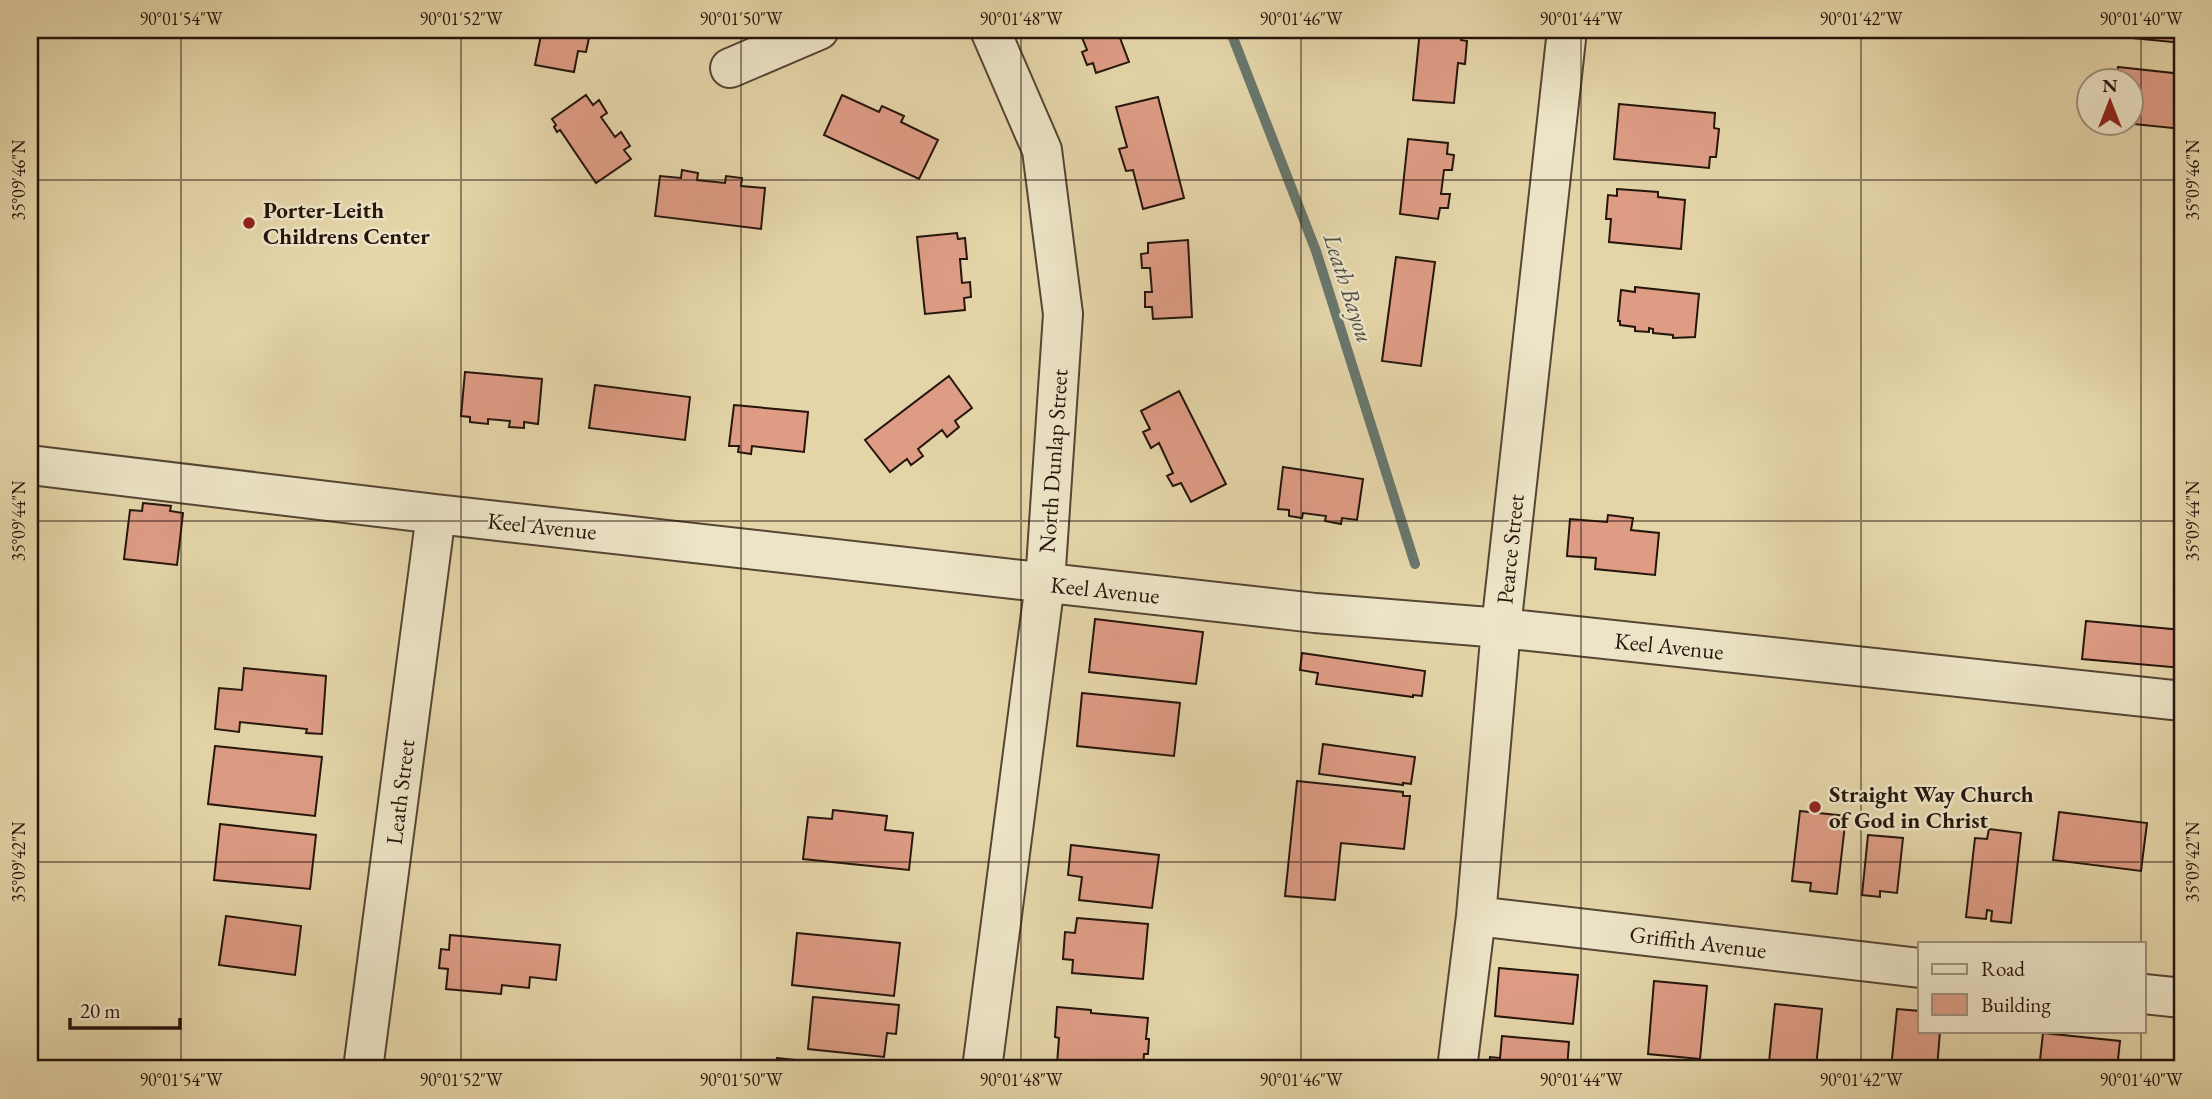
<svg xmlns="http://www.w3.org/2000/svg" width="2212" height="1099" font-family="'EB Garamond',serif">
  <rect width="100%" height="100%" fill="#e4d5a9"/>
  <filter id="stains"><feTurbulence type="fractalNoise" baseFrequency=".00286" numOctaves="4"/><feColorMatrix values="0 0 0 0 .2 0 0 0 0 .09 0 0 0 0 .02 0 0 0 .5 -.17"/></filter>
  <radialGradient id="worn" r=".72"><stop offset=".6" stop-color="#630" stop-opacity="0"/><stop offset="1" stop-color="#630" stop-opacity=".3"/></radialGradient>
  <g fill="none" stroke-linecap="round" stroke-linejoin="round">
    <path stroke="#68776d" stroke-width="10" d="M1230,30L1316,251L1415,564"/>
  </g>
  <path fill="#de9c85" stroke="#25150c" stroke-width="2" d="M542,30H583L582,37L589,38L586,52L578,51L574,72L535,65Z
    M1079,30H1117L1129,62L1096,73L1093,63L1087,65L1082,52L1087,50Z
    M1420,30H1462L1461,40L1467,41L1465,64L1458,63L1454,103L1413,100Z
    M2102,30H2182V43L2102,35Z
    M2118,67L2182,74V129L2114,122H2132V80H2117Z
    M586,95L593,105L599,100L607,113L601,117L615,137L621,132L630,146L624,150L631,159L596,183L560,130L557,132L554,127L556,125L552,119Z
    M842,95L879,112L882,106L904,116L901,122L938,140L919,179L824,135Z
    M1158,97L1184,198L1143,209L1133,170L1126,171L1119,149L1127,147L1116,107Z
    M1619,104L1715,113L1714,128L1719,129L1716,157H1710L1709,168L1614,159Z
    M1408,139L1448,143L1447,154L1454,155L1452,170H1444L1441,194H1450L1448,208H1440L1438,219L1400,214Z
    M682,170L698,173L697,180L725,183L726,176L742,178L741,186L765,188L761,229L655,216L660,176L681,178Z
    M1617,189L1658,192V197L1685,200L1681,249L1609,242L1611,219H1606L1608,195L1617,196Z
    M957,233L958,239L965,238L967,259H960L962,283L970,282L971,297L964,298L965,310L925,314L917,237Z
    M1188,240L1192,317L1153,319L1152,307H1145V292H1152L1150,268H1142L1141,254L1148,253V243Z
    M1396,257L1435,262L1421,366L1382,361Z
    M1635,287L1699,294L1695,337L1673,338V335L1653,333V329L1649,328V332L1635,331V327L1620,325V321H1618L1621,290L1635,292Z
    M465,372L542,379L538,424L524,422V428L509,427L510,421L488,419V424L470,422V417L461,416Z
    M949,376L972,408L955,421L959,427L947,437L942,430L918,449L923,456L911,465L907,459L890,472L865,440Z
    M595,385L690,397L685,440L589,428Z
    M1179,391L1226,484L1191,502L1181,483L1173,486L1167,476L1173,473L1159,443L1151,448L1143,432L1150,429L1141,411Z
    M734,405L808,412L804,452L752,446L751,454L738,452L739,446H729Z
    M1283,467L1363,479L1357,520L1342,518L1341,524L1325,521L1326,516L1303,513L1302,518L1289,516V510L1278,509Z
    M143,503L171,506L170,511L183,513L177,565L124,559L130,510L142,511Z
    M1608,515L1633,518L1631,530L1659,533L1655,575L1595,569L1596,558L1567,556L1570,519L1607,522Z
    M1095,619L1203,632L1196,684L1089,672Z
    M2086,621L2182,630V668L2082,659Z
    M1302,653L1425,671L1422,696L1413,695V697L1316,684L1318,673L1300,670Z
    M244,668L326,676L322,734L306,733L307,729L240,722L239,732L215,729L219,688L242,690Z
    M1082,693L1180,703L1174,756L1077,746Z
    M1323,744L1415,757L1411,784L1403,783V785L1319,774Z
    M215,746L322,757L315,816L208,804Z
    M1297,781L1403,792V796H1410L1404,849L1341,843L1335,900L1285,896Z
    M833,810L887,816L885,830L913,833L909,870L803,859L808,817L832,819Z
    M1800,811L1846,816L1837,894L1810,891L1811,883L1792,881Z
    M2059,812L2147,823L2141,871L2053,860Z
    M220,824L316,835L310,889L214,880Z
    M1989,829L2021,833L2011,923L1991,921L1992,911L1987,910L1986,919L1966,917L1975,838L1987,839Z
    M1868,835L1903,838L1897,893L1880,891V897L1862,895Z
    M1071,845L1159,855L1152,908L1079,900L1082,877L1068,875Z
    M226,916L301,926L295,975L219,965Z
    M1077,918L1148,924L1143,979L1072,973L1073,960L1063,959L1065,932L1075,933Z
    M797,933L900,943L894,996L792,985Z
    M450,935L560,945L556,980L530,977L529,988L502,985L501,994L446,989L448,969L439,968L441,949L449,950Z
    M1499,968L1578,975L1573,1024L1495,1016Z
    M1654,981L1707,986L1700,1059L1648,1054Z
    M813,997L899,1005L896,1034L887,1033L884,1057L808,1049Z
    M1775,1004L1822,1009L1816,1067L1769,1062Z
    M1057,1007L1091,1010V1013L1148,1018L1146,1039H1149L1148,1054H1144L1143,1069H1117L1057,1064L1059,1038L1055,1037Z
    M1897,1009L1920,1011V1031H1940L1937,1069H1891Z
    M2043,1033L2120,1041L2117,1069H2039Z
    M1502,1036L1569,1042L1567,1069H1489L1490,1057L1500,1058Z
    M777,1058L880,1069H775Z"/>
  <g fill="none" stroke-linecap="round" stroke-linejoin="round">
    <g stroke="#554533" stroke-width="42">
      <path id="minor" d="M730,68L819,30
        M30,465L436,514L1315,613L1501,628L2182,701
        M1476,916L1920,968
        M2144,994L2182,998
        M363,1069L436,514
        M982,1069L1045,583L1063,314L1042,150L990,30
        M1457,1069L1476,916L1501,628L1567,30"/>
    </g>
    <use href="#minor" stroke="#ede4c7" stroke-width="38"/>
  </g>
  <path fill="none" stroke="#25150c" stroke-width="2" stroke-opacity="0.45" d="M181,30V1069M461,30V1069M741,30V1069M1021,30V1069M1301,30V1069M1581,30V1069M1861,30V1069M2141,30V943M30,180H2182M30,521H2182M30,862H2182M2141,1031V1069"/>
  <g fill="#8f2418" stroke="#ede4c7" stroke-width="2.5">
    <circle cx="249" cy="223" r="7"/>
    <circle cx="1815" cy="807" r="7"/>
  </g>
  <g text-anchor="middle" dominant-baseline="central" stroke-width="5" stroke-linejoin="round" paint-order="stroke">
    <g font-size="23" font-weight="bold" fill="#25150c" stroke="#ede4c7" text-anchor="start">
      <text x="263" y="210">Porter-Leith<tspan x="263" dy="26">Childrens Center</tspan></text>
      <text x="1829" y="794">Straight Way Church<tspan x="1829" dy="26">of God in Christ</tspan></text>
    </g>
    <g font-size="23" fill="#25150c" stroke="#ede4c7">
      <text transform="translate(1053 461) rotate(-86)">North Dunlap Street</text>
      <text transform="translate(542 526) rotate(6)">Keel Avenue</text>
      <text transform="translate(1510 549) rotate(-84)">Pearce Street</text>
      <text transform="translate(1105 590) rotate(6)">Keel Avenue</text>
      <text transform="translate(1669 646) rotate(6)">Keel Avenue</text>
      <text transform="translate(400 792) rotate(-83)">Leath Street</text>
      <text transform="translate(1698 942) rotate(7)">Griffith Avenue</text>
    </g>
    <g font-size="24" font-style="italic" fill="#4c4e44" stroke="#ede4c7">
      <text transform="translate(1349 288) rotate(72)">Leath Bayou</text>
    </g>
  </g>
  <rect width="2212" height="1099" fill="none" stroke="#e4d5a9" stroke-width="77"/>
  <rect x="1918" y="942" width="228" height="91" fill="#ede4c7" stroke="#9d917c" stroke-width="2"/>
  <rect x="1932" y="964" width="35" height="10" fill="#ede4c7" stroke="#9d917c" stroke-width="2"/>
  <text x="1981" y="976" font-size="21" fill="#25150c">Road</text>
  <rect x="1932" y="994" width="35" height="21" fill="#de9c85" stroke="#9d917c" stroke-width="2"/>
  <text x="1981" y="1012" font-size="21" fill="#25150c">Building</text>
  <g transform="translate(2110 102)"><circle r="33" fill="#ede4c7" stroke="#9d917c" stroke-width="2"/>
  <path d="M0-5L12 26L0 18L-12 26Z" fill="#8f2418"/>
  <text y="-10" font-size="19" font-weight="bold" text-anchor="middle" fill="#25150c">N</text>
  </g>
  <path d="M70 1018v10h110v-10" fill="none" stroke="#25150c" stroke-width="3.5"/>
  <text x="80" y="1018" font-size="21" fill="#25150c" stroke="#ede4c7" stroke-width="5" paint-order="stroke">20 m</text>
  <rect x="38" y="38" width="2136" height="1022" fill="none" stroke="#25150c" stroke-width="2.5"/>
  <g font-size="18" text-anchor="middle" fill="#25150c">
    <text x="181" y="25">90°01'54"W</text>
    <text x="461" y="25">90°01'52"W</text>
    <text x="741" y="25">90°01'50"W</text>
    <text x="1021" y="25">90°01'48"W</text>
    <text x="1301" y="25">90°01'46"W</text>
    <text x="1581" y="25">90°01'44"W</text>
    <text x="1861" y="25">90°01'42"W</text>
    <text x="2141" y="25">90°01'40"W</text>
    <text transform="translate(19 180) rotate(-90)" y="6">35°09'46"N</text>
    <text transform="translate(2193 180) rotate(-90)" y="6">35°09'46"N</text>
    <text transform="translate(19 521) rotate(-90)" y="6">35°09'44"N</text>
    <text transform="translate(2193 521) rotate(-90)" y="6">35°09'44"N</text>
    <text transform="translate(19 862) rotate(-90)" y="6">35°09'42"N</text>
    <text transform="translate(2193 862) rotate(-90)" y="6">35°09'42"N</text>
    <text x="181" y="1086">90°01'54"W</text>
    <text x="461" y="1086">90°01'52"W</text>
    <text x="741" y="1086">90°01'50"W</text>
    <text x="1021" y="1086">90°01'48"W</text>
    <text x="1301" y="1086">90°01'46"W</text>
    <text x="1581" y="1086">90°01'44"W</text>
    <text x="1861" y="1086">90°01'42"W</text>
    <text x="2141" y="1086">90°01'40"W</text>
  </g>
  <rect width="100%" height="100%" filter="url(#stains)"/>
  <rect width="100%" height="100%" fill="url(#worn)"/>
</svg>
